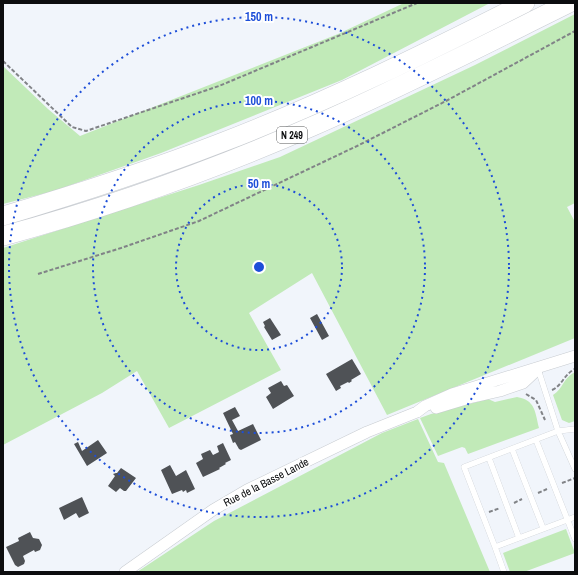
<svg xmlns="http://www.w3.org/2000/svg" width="578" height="575" font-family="'Archivo Narrow',sans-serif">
  <rect width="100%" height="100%" fill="#f1f5fb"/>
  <path fill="#c1eab8" d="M404,3H490L342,80L161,153L54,191L3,204V66L48,109L80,136L338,34Z
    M575,14V203L567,207L575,222V338L387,415L312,273L249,313L281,370L169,428L137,371L102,393L3,445V248L199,185L280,157L475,65Z
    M575,372V421L569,423L562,420L553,395C563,389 563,378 575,372Z
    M517,397C535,400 535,411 539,428L468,454L465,448L462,447L438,456L420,418L431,414L488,399L495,402Z
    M418,419L438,462L444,463L490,572H137L214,521L382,433Z
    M566,529L575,553L524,572H510L503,553Z"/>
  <path fill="#4f5256" d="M317,314L329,336L322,340L310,318Z
    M270,318L281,335L272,340L264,327L265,326L263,322Z
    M352,359L361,374L351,380L352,381L349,383L348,382L340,386L341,388L336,391L326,374Z
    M281,381L284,386L287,385L294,396L273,409L266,397L271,393L268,388Z
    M235,407L240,416L232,420L238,431L253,424L261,440L241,450L239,449L235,442L233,443L230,435L233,434L223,413Z
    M98,440L107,453L87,466L74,444L78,442L82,451Z
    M223,443L231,460L225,463L226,464L219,468L220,469L203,477L196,463L203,459L201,454L210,450L213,455L219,452L217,446Z
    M170,465L176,476L186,470L195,489L187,493L186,490L183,492L182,490L172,494L161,470Z
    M121,468L136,478L126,491H124L120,488L116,492L108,486L115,476L113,474L116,473H117Z
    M82,497L89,513L79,518L76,513L64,520L59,508Z
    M30,532L33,538L39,539L42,545L40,550L35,552L34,550L23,556L25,561L24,564L18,567L15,565L6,547L19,541L18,538Z"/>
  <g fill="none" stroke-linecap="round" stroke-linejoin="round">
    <g stroke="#c8ccd1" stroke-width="6">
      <path id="lane" d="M538,369L558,431L575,429
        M536,440L575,539
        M512,449L543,528
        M489,458L519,538
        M575,469L558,431L464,467L495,547L575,517
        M495,547L504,572"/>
    </g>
    <g stroke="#c8ccd1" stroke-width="12">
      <path id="street" d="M436,408L469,398L500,391L523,383L538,369
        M125,572L213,510L247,490L367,432L417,412L425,406L452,394L575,356"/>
    </g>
    <g stroke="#c8ccd1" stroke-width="20">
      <path id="highway" d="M3,216C77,194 151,170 223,142C327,102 426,53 525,3
        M3,236C109,207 213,170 313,126C400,88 484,45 569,3"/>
    </g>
    <path stroke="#818387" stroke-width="2" stroke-dasharray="4 2" stroke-linecap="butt" d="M3,61L72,127L86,131L219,86L417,3
      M38,274L121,248L199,221L357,146L446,101L575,31
      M552,390C562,386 564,374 575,369
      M526,394L536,400L545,420
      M562,483L575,478
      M538,493L547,489
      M514,503L522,499
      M489,512L500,508"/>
    <use href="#lane" stroke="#fff" stroke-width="5.5"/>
    <use href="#street" stroke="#fff" stroke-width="11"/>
    <use href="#highway" stroke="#fff" stroke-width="19"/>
  </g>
  <g fill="none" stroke="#1d4ed8" stroke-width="2" stroke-dasharray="2 4">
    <circle cx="259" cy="267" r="83"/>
    <circle cx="259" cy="267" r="166"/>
    <circle cx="259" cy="267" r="250"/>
  </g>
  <g text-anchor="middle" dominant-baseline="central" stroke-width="4" stroke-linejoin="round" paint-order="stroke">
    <rect fill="#fff" stroke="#555657" stroke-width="1" x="277" y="127" width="30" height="16" rx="3"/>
    <g font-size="10" font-weight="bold" fill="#0c0d0f">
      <text x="292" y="135">N 249</text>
    </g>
    <g font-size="11" fill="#0c0d0f" stroke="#fff">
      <text transform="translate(266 482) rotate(-27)">Rue de la Basse Lande</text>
    </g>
  </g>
  <circle cx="259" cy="267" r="6" fill="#1d4ed8" stroke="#fff" stroke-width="2"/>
  <g font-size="12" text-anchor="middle" font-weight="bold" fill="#1d4ed8" stroke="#fff" stroke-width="4" stroke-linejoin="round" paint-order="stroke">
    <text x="259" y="21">150 m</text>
    <text x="259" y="105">100 m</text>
    <text x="259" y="188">50 m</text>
  </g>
  <rect width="578" height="575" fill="none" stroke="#0c0d0f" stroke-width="8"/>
</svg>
